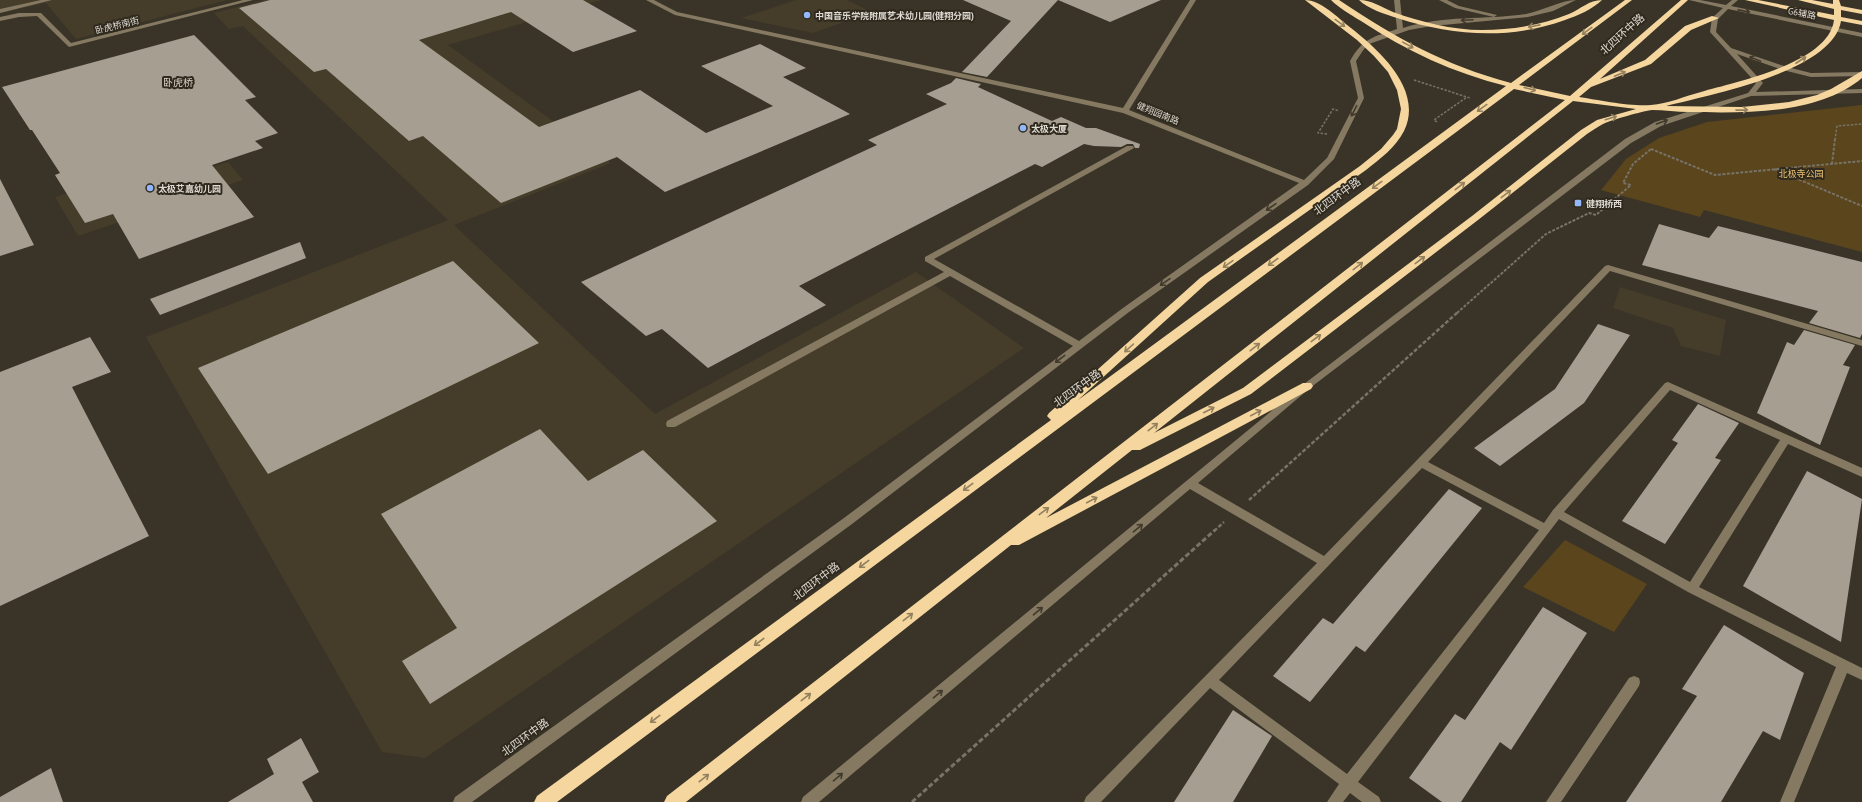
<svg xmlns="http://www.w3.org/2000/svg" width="1862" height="802" font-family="'PT Sans','Noto Sans SC',sans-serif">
  <rect width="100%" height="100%" fill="#3a3428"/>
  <path fill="#453c2a" d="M0,0H227L76,39L46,3L0,13Z
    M265,0H602L448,45L611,163L454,225L655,414L916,272L1024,348L425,758L382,752L146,337L448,220L243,26L229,29L214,13Z
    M796,0H847L872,12L813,33L741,18Z
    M186,155L200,171L228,162L243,180L78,236L55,197Z
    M1620,287L1726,320L1720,356L1681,346L1673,328L1613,308Z"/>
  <path fill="#5a451d" d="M1862,105V252L1704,210L1700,217L1601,190L1626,159L1659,138L1707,122Z
    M1565,540L1647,584L1614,632L1523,587Z"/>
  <path fill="#a69e90" d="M270,0H583L637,31L573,52L511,12L419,40L539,127L640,90L706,133L773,106L701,66L760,44L806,68L783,77L850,114L665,192L617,157L501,203L423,136L409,141L326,69L314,72L239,8Z
    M963,0H1161L1110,22L1058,0L987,77L962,72L1011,21Z
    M194,35L256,97L245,100L278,133L255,141L263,148L212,165L254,217L139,259L113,214L85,223L55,175L60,173L32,130H30L2,87Z
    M956,78L981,84L978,87L1052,121L1061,117L1086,128H1096L1140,144L1139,148H1135L1133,144H1127L1121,147L1094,146L1084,144L1042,167L1035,164L799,286L826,305L708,368L662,329L646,336L581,282L877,145L868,140L947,104L926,94L951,83Z
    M0,179L34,245L0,256Z
    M1659,224L1709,238L1718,226L1862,262V334L1860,338L1809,323L1818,311L1642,265Z
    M300,242L306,258L160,315L150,299Z
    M453,261L539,343L268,474L198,368Z
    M1598,324L1630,335L1584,403L1500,466L1474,448L1555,389Z
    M1804,330L1855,345L1843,365L1850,367L1820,445L1757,413L1787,342L1794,345Z
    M90,337L111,372L72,387L149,536L0,606V372Z
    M1698,404L1739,423L1715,458L1721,460L1665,544L1622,521L1678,443L1672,440Z
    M540,429L588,481L643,450L717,521L430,704L402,661L457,628L381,514Z
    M1807,471L1862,499L1841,642L1743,586Z
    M1449,489L1482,508L1365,652L1356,646L1310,702L1273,676L1323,618L1333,624Z
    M1543,607L1587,633L1511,750L1500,742L1461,802H1442L1409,778L1455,714L1465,720Z
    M1724,625L1804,673L1780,740L1763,731L1721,802H1626L1697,696L1682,689Z
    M1233,710L1272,736L1233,802H1174Z
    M301,738L319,772L302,782L313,802H228L274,774L267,759Z
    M51,768L63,802H0V797Z"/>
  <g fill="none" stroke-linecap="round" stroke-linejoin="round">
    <path stroke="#787368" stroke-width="1.5" stroke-dasharray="2.5 1.5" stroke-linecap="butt" d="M1414,80L1470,98
      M1437,122L1434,120L1467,97
      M1327,134L1318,133L1333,109L1339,111
      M1835,140L1837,126L1862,124"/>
    <path stroke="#787368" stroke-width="2" stroke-dasharray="3 1.5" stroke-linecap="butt" d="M1651,149L1715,175L1862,161
      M1832,164L1835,139
      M1774,169L1862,206
      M1457,313L1546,234L1589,213L1596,215L1631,185L1623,183L1633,164L1651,149"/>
    <path stroke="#787368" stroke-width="2.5" stroke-dasharray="4 2" stroke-linecap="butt" d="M1249,500L1458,312
      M1214,531L1224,522"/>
    <path stroke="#787368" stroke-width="3" stroke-dasharray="5 2.5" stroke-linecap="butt" d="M912,802L1215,530"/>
    <path fill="#857962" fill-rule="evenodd" d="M41,0H52L0,13V9Z
      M243,0H253L69,47L37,16L19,17L0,21V17L19,13H41L71,43Z
      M646,0H654L677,12L1123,108L1190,0H1196L1129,110L1304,180L1327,158L1358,98L1350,61C1363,38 1373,37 1397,29L1394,0H1400L1403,28C1442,15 1485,20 1526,14C1542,11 1561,0 1576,0L1553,11L1528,17L1432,26L1409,30L1369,44L1364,49L1356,61L1364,98L1334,159L1308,185L1129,312L852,524L472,802H453L455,797L844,518L1073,346L950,276L675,427H667L666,424L667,421L944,272L925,261V257L1127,146H1133L1134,148L934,259L1079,341L1123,308L1299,183L1123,113L675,15Z
      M1439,0H1447L1459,6L1497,15L1494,17L1455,8Z
      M1689,0H1700L1726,5L1732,0H1738L1731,6L1862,33V37L1728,9L1718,19L1716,32L1731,48L1787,67L1811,73L1862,72V76L1811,77L1783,70L1737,54L1763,83L1756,92L1862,89V93L1751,96L1661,126L1631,143L1310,388L1198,483L1324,556L1605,266L1608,265L1862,340V346L1610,271L1428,462L1544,523L1553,510L1665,383L1668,382L1862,468V477L1788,444L1699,587L1862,668V680L1847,673L1794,802H1780L1836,667L1688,592L1559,519L1358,782L1379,797L1381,802H1362L1350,793L1343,802H1327L1339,784L1210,688L1101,802H1084L1086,797L1317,563L1190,489L819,802H801L803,797L1304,384L1625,139L1655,122L1748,93L1756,83L1710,32L1712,18L1723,8ZM1670,390L1780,440L1690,582L1564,512ZM1422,468L1539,530L1347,774L1219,680Z
      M1634,676L1639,678L1640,682L1639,686L1561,802H1546L1629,678Z"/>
    <path fill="#f5d69e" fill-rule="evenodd" d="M1305,0C1321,0 1338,18 1351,28C1379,50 1424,90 1404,131C1396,147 1380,159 1366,170L1208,282L1078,400L1506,86C1454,73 1406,51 1361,21C1351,15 1339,8 1331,0H1339C1396,38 1444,65 1511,83L1625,0H1632L1519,85L1570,96L1681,0H1688L1600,79L1645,60L1685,26L1712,16L1719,18L1691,30L1651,64L1591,87L1579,97C1598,100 1633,107 1651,105C1668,104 1685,96 1701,92C1736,82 1829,63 1834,20L1745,0H1758L1834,15V9L1798,0H1812L1833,4V0H1839L1841,6L1862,10V14L1841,10V17L1862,21V25L1841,21C1833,72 1708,95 1666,106L1742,107L1789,102L1817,95L1831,89L1862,71V78C1818,115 1744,113 1689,112C1677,112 1664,110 1652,110C1643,111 1611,120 1603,124C1597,127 1592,131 1587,134L1478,220L1251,394L1140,450H1132L1046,518L1303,383H1311L1313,386L1311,389L1019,545H1011L686,802H664L667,796L1565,100L1514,89L557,802H534L537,796L1051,420L1047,416L1049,413L1200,278L1360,166L1381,149L1393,135L1397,129L1401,109L1397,90L1388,72L1374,56L1357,40ZM1573,101L1636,109L1597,120L1581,130L1472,216L1243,388L1154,433Z
      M1359,0C1372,0 1381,7 1393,12C1421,22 1452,30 1482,30C1512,30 1542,25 1569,14C1581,9 1589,0 1602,0C1593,9 1577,16 1565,20C1509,40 1453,36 1397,18C1385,14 1368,9 1359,0Z"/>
  </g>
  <defs><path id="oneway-shaft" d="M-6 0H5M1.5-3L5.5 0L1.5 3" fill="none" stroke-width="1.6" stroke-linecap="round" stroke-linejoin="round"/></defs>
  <g stroke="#413a2c">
    <use href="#oneway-shaft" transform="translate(1744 11) rotate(11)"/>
    <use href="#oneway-shaft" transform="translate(1467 20) rotate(177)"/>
    <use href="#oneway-shaft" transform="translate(1755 59) rotate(-158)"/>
    <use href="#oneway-shaft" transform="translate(1354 111) rotate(117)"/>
    <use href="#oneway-shaft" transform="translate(1662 122) rotate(-20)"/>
    <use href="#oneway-shaft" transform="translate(1271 207) rotate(145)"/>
    <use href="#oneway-shaft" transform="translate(1165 282) rotate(145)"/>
    <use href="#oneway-shaft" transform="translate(1060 359) rotate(143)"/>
    <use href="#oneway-shaft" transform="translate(1138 528) rotate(-40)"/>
    <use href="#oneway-shaft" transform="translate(1038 611) rotate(-40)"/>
    <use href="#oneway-shaft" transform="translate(938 694) rotate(-40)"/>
    <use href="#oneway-shaft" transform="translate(838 777) rotate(-40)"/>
  </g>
  <g stroke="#92805e">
    <use href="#oneway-shaft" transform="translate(1340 23) rotate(36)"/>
    <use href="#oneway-shaft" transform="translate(1534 26) rotate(169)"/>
    <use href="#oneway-shaft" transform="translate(1587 31) rotate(144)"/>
    <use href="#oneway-shaft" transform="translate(1408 45) rotate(29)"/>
    <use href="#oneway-shaft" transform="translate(1801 60) rotate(-33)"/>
    <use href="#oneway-shaft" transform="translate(1620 74) rotate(-23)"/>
    <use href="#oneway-shaft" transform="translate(1530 89) rotate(15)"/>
    <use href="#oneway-shaft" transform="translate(1482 108) rotate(144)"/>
    <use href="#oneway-shaft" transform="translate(1742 110) rotate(-1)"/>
    <use href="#oneway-shaft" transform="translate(1611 118) rotate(-17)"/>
    <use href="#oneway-shaft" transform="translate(1377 185) rotate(144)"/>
    <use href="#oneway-shaft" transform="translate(1460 186) rotate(-38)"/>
    <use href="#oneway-shaft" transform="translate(1506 194) rotate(-38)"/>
    <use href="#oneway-shaft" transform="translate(1420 260) rotate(-37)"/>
    <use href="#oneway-shaft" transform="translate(1273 262) rotate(144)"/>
    <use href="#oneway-shaft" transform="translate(1228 264) rotate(145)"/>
    <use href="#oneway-shaft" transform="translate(1358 266) rotate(-38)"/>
    <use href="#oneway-shaft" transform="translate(1316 338) rotate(-37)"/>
    <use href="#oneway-shaft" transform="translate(1255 347) rotate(-38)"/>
    <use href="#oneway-shaft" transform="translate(1129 348) rotate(138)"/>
    <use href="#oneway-shaft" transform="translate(1209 410) rotate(-27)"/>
    <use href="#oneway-shaft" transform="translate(1256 413) rotate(-28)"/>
    <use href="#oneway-shaft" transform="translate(1153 427) rotate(-38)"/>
    <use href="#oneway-shaft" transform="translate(968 487) rotate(143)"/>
    <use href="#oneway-shaft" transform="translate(1092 500) rotate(-28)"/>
    <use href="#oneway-shaft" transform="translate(1044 511) rotate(-37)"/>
    <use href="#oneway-shaft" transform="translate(864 564) rotate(143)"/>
    <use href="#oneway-shaft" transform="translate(908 617) rotate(-38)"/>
    <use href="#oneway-shaft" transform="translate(759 642) rotate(143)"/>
    <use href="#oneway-shaft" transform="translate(806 697) rotate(-38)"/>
    <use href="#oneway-shaft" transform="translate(655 719) rotate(143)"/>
    <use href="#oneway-shaft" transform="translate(704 778) rotate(-38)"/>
  </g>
  <g fill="#92b7fd" stroke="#302a1e" stroke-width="1.5">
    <circle cx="807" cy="15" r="4"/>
    <circle cx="1023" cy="128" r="4"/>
    <circle cx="150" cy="188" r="4"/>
    <rect x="1574" y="199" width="8" height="8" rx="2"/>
  </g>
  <g text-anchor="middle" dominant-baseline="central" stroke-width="4" stroke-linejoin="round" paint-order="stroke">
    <g font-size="9" fill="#dedad3" stroke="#302a1e">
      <text transform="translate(1802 13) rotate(11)">G6辅路</text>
      <text transform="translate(117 25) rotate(-14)">卧虎桥南街</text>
      <text transform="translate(1158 113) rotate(22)">健翔园南路</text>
    </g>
    <g font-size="9" font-weight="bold" fill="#dedad3" stroke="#302a1e" text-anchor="start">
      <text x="815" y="15">中国音乐学院附属艺术幼儿园(健翔分园)</text>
      <text x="1031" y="128">太极大厦</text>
      <text x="158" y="188">太极艾嘉幼儿园</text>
      <text x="1586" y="203">健翔桥西</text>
    </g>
    <g font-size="9" fill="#ebc171" stroke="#302a1e">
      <text x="1801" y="173">北极寺公园</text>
    </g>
    <g font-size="10" fill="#dfd7c8" stroke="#302a1e">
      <text x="178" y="82">卧虎桥</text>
    </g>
    <g font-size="11" fill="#dedad3" stroke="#302a1e">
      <text transform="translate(1622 34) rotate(-42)">北四环中路</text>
      <text transform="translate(1337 196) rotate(-36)">北四环中路</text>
      <text transform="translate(1077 388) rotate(-36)">北四环中路</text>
      <text transform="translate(816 581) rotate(-37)">北四环中路</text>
      <text transform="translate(525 737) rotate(-36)">北四环中路</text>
    </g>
  </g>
</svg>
